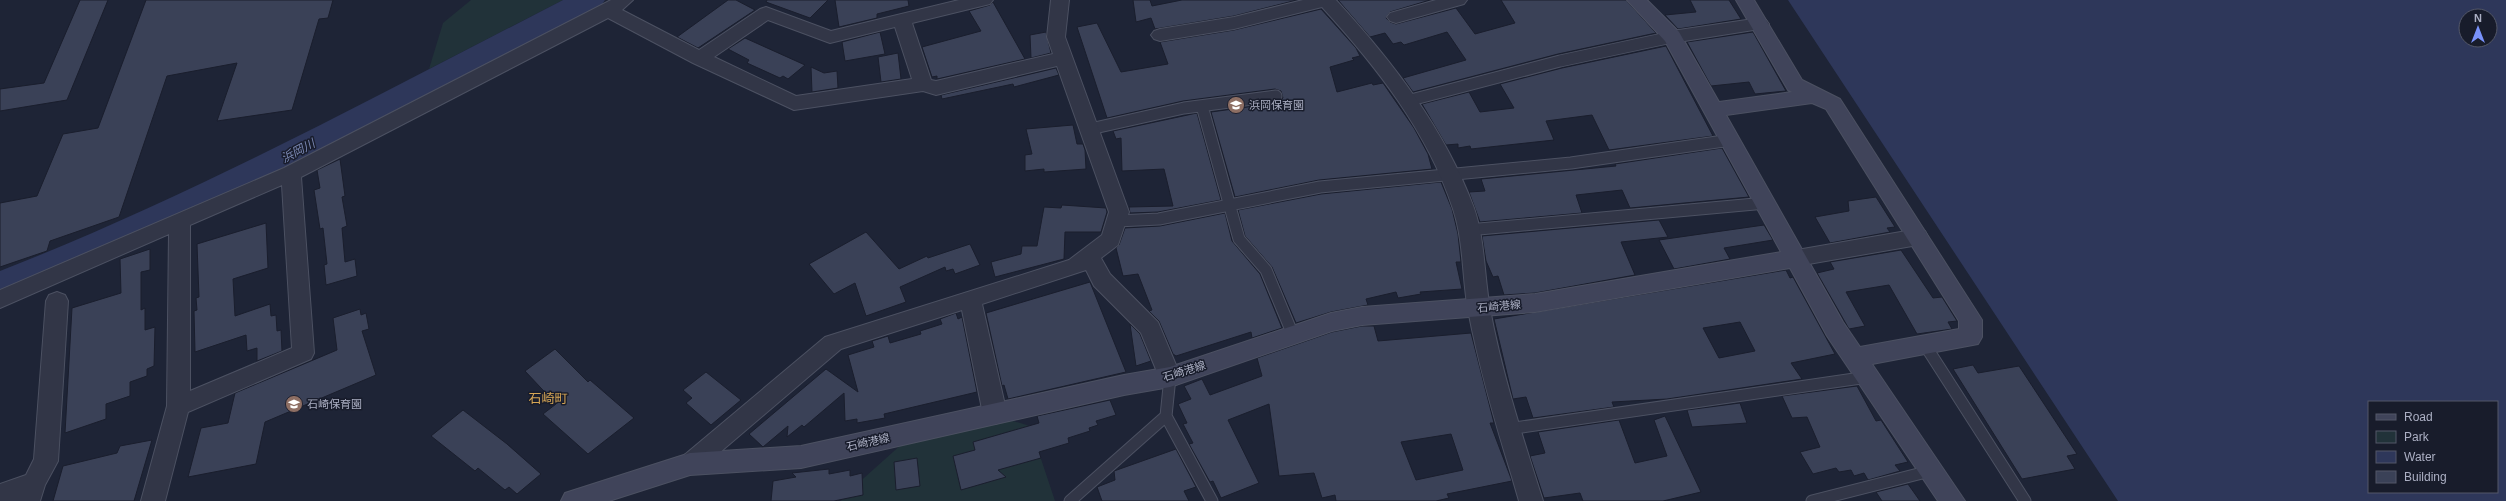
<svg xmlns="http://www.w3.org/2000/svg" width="2506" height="501" font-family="Helvetica,'Noto Sans JP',sans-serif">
  <rect width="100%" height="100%" fill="#1e2436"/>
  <path fill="#213239" d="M471,0H563L429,69L443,23Z
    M977,410L1030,426L1055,501H841L845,495L913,434Z"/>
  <path fill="#2e375a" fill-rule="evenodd" d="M1788,0H2506V501H2118ZM2466,16H2490V40H2466ZM2369,402H2497V492H2369Z"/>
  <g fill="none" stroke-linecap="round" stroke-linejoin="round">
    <path fill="#2e375a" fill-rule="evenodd" d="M563,0H605L600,7L237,198L89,267L0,302V271C195,195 378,95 563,0Z"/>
  </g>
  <path fill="#3a4157" stroke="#1a1e2d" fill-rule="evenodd" d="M80,0H108L67,100L0,111V89L44,83Z
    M146,0H333L328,18L319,19L292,110L217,121L237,63L167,76L119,217L50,241L47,251L0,267V203L37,196L63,134L98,128Z
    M728,0H736L755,10L698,48L677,37Z
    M767,0H828L810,18L766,2Z
    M835,0H908L909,6L877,14V18L839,27Z
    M1133,0H1150L1152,6L1182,0H1297L1234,16L1155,29L1151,18L1136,22Z
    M1338,0H1430L1390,12L1386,18L1390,22L1396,24L1456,8L1475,34L1515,23L1501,0H1626L1656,33L1558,54L1413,92L1403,78L1466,60L1447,32L1404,45L1401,42L1393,44L1385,33L1370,37Z
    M1690,0H1729L1741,19L1678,29L1665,15L1696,12Z
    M993,2L1025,59L937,79V76L932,77L922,47L981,31L969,11L990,5Z
    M1321,9L1356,48L1360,56L1352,58L1354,60L1330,67L1337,92L1372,83L1373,85L1383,83L1414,128L1428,154L1432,169L1319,180L1235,197L1211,112L1277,103L1283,98L1281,91L1275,89L1183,101L1107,118L1077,27L1097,23L1121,72L1168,64L1160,42L1234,30Z
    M880,32L885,54L845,61L842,42Z
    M1046,32L1051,53L1031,58L1030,35Z
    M1753,32L1786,91L1755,94L1749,82L1711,86L1687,42Z
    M745,38L805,65L788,79L783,76L780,78L747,63L749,60L728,49Z
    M1666,46L1713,136L1609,150L1592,115L1546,121L1554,140L1471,149L1470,146L1458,148V144L1446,145L1422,104L1469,92L1480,112L1514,108L1500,84L1562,68Z
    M898,53L901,79L881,82L878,57Z
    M811,67L824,73L837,71L838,88L812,92Z
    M1056,68L1059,75L1014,87L1013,84L942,99L941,95Z
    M1197,113L1221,200L1158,212L1130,213L1129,207L1173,206L1164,169L1122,171L1121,138L1116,139L1113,131Z
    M1073,125L1077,144H1083L1085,150L1086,169L1044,172V169L1025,171V155L1032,154L1026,129Z
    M1722,148L1749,197L1630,208L1622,190L1576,195L1582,213L1480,222L1469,192L1485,191L1481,179L1616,166L1615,164Z
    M340,159L345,196L342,197L347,226L342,228L345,262L355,259L357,276L326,285L324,265L327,264L323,228L320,229L314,190L320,188L317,170Z
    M1441,182L1452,209L1458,234L1461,262H1456L1462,289L1420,292L1421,294L1398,298L1396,292L1366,299L1368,305L1331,312L1296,323L1272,267L1245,236L1238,210L1321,194Z
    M1876,197L1895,227L1887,228L1890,232L1830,243L1815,217L1849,211L1848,201Z
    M1062,205L1106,208L1107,212L1101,232H1065L1064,259L995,277L991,262L1021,254L1022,246H1037L1044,207L1061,208Z
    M1225,213L1232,241L1260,274L1282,328L1252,338L1251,332L1176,356L1173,354L1159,321L1149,311L1152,310L1138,274L1123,276L1116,248L1119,245L1125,228L1160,226Z
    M1659,220L1668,237L1621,242L1635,275L1535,293L1504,295L1498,276L1493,277L1486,261L1482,236Z
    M266,223L268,268L233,279L235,316L270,304L271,316L276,315L277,331L281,330L282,351L257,361V348L247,351L246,335L195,352L194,311L197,310L196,298L199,297L197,244Z
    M1764,225L1773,240L1724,248L1730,259L1674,269L1659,240Z
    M866,232L899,269L927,256L928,258L970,244L980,265L955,274L953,269L946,271L945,267L900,287L906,302L866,316L855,283L834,294L809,264Z
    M150,249V270L141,272V310L145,308V330L155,327L154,366L147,369V376L130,382V396L106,404V419L65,433L72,308L121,293L120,259Z
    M1901,250L1933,298L1942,297L1957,321L1948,322L1952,329L1917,334L1889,285L1846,292L1865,326L1849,329L1817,273L1834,269L1830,262Z
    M1786,270L1790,278L1793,277L1835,354L1791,363L1802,379L1667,399L1612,402L1614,407L1533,418L1526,397L1513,399L1494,319ZM1740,322L1755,351L1719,358L1703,328Z
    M1090,282L1126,372L1008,399L1004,385L1002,386L986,313Z
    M360,309L361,315L366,313L369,329L362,331L376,375L265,422L256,464L188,477L201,428L228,423L235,393L337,350L333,318Z
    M956,313L958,319L962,317L977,392L884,414L885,418L857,423V419L845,421L844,393L804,427L802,425L787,437L788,426L763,447L749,434L826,369L858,392L848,355L874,347L872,341L888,336L890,343L921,334L920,331L942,324L940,319Z
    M1130,324L1140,334L1151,361L1136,366Z
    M1362,326H1374L1378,341L1471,333L1494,423H1490L1512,481L1447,494L1449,498L1436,501H1336L1335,495L1322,498L1314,473L1279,476L1269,404L1228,420L1259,483L1221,498L1213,481L1210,482L1189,444L1193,443L1183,424L1187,423L1178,404L1191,399L1184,386L1202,379L1210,395L1262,376L1257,358L1332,332ZM1451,434L1463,470L1416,480L1401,442Z
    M555,349L588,382L590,380L634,418L588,454L543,414L556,404L525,371Z
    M1973,365L1978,373L2019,366L2077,454L2067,456L2075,469L2022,479L1953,369Z
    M706,372L741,400L711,425L686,403L692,398L683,390Z
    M1857,386L1876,421L1881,420L1908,462L1895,465L1900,471L1868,480L1864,473L1854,476L1851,470L1839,472L1836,468L1813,474L1800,452L1820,447L1807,417L1792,418L1782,396Z
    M1110,400L1116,415L1096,421L1098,425L1089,428L1090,431L1068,438L1069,443L1039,452L1041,458L998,470L1006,477L961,490L953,456L975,450L973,442L1039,423L1037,416Z
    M1740,403L1747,423L1692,427L1687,410Z
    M463,410L507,444L541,474L517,494L509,487L505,490L478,468L475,471L431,436Z
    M1665,416L1701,492L1663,501H1583L1580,493L1544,498L1530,456L1545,453L1538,432L1619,420L1635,463L1667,456L1654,420Z
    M152,440L134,501H53L63,466L117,453L120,446Z
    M1176,449L1196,487L1184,491L1189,501H1102L1097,487L1115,480L1114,471Z
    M917,458L920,486L896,490L894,462Z
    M829,469V474L850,470V476L862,473L863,495L834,501H771L773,481L796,477L792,473Z
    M1908,484L1920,501H1882L1876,492Z"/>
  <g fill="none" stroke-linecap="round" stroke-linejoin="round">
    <g stroke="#4c5162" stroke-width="13">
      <path id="lane" d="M1407,101L1560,61L1672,37
        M1202,106L1239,239L1266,270L1293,335
        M1090,129L1184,108L1276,96
        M1117,221L1159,219L1320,187L1571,163L1731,140
        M1468,230L1766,203
        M1925,345L2025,501
        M1170,377L1166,416L1212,501
        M1508,429L1868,377
        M1070,501L1166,416
        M1812,501L1930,471"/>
    </g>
    <g stroke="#4c5162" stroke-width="2">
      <path id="street" d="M611,0H633L622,10L699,50L760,9L766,7L831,31L959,0H993L990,4L912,23L931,80L936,81L1053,54L1047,37L1051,0H1069L1065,37L1129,212L1118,245L1101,258L1110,274L1158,322L1181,377L1178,384L1170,386L1162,384L1141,333L1094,286L1086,270L982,304L1007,414L1003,421L995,424L987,421L983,414L962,310L841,349L698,471L690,474L682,471L678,464L682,457L825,337L1069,260L1102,235L1109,212L1057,66L936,95L923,91L794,110L693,63L608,18L301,177L314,353L311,359L188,412L165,501H141L167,406L169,234L0,308V290L284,168ZM768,20L830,43L895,27L912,79L796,96L714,57ZM282,185L292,348L190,391V225Z
        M1303,0H1336C1392,61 1445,129 1474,208C1485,240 1484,275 1490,309C1502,374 1523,438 1543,501H1519L1512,477C1495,422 1479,367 1468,310C1462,277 1464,242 1453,209C1428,132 1376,66 1322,7L1234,29L1160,41L1154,39L1151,35L1154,31L1160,29L1234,17Z
        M1436,0H1467L1464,4L1396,23L1390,21L1387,17L1390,13Z
        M1760,18L1766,20L1769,24L1766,28L1672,43L1666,41L1663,37L1666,33L1672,31Z
        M1918,229L1925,231L1928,237L1925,243L1918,245L1797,266L1790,264L1786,258L1790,252L1797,250Z
        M57,292L65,295L68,301L58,461L45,485L40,501H0V484L26,475L34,459L46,301L49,295Z"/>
    </g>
    <g stroke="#4c5162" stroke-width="2">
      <path id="secondary" d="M1627,0H1647L1679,32L1719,102L1792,92L1788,90L1736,0H1754L1802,80L1840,99L1982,320V337L1978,344L1872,364L1965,501H1938L1827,336L1790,268L1535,312L1362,325L1332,331L1170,387L1124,395L801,468L690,475L609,501H561L565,493L690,453L801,446L1124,375L1170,367L1331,313L1362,307L1535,294L1781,252L1665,41ZM1812,103L1826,109L1959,321V329L1860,347L1843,322L1726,115Z"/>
    </g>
    <use href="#lane" stroke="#323647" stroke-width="11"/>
    <use href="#street" fill="#323647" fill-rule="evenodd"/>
    <use href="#secondary" fill="#40445a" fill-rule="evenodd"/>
  </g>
  <defs>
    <g id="school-disc" transform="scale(0.9)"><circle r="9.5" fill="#8d6e63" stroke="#181c2b"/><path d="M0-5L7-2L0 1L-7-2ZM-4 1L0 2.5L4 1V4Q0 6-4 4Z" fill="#fff"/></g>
  </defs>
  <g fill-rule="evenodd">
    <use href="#school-disc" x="1236" y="105"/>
    <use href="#school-disc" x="294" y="404"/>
  </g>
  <g text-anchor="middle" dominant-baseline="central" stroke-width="3" stroke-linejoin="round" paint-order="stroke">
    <g font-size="11" fill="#acb0c4" stroke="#181c2b" text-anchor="start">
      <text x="1249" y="105">浜岡保育園</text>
      <text x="307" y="404">石崎保育園</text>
    </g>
    <g font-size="11" fill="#acb0c4" stroke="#181c2b">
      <text transform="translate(1499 306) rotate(-5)">石崎港線</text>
      <text transform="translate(1184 371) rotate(-17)">石崎港線</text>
      <text transform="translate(868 442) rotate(-13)">石崎港線</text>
    </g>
    <g font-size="12" font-style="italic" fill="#7a87b2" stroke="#181c2b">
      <text transform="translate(298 151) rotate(-28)">浜岡川</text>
    </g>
    <g font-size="13" fill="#d6a655" stroke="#181c2b">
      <text x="548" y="398">石崎町</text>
    </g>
  </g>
  <rect x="2368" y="401" width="130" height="92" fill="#181c2b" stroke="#535768"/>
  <rect x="2376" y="414" width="20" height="6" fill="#40445a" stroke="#535768"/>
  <text x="2404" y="421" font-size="12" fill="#acb0c4">Road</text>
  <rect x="2376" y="431" width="20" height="12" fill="#213239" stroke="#535768"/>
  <text x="2404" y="441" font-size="12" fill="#acb0c4">Park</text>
  <rect x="2376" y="451" width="20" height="12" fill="#2e375a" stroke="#535768"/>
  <text x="2404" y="461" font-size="12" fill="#acb0c4">Water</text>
  <rect x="2376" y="471" width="20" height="12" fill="#3a4157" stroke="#535768"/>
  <text x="2404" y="481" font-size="12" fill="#acb0c4">Building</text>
  <g transform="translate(2478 28)"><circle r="19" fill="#181c2b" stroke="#535768"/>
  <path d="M0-3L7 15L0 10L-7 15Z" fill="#7992fb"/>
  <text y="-6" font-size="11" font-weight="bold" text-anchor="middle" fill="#acb0c4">N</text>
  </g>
</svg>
